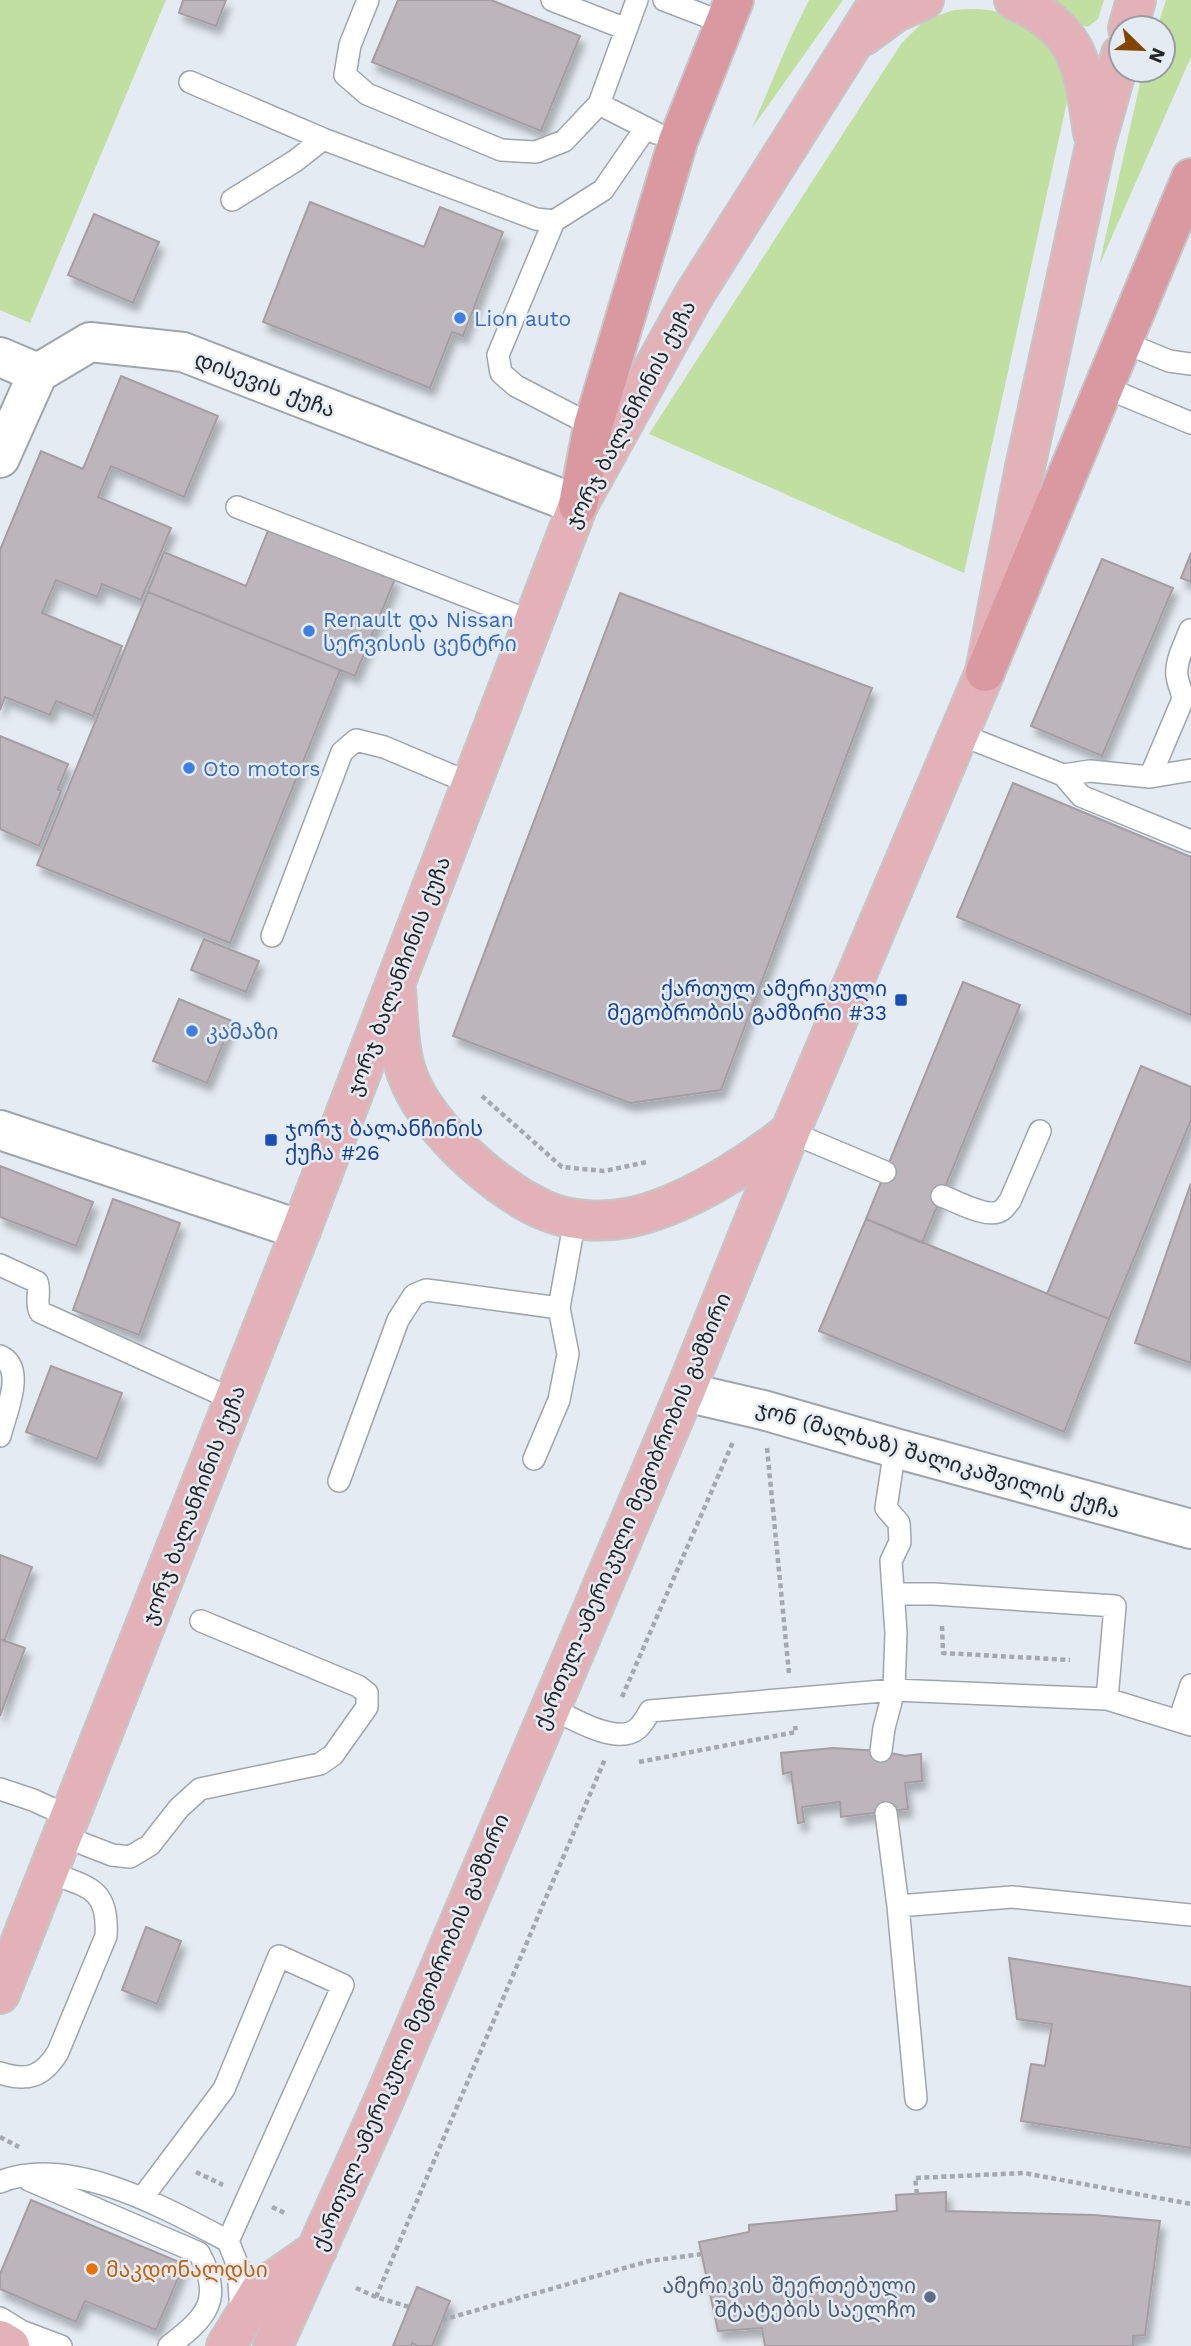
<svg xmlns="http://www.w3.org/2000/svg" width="1191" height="2346" font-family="'Work Sans','Noto Sans Georgian',sans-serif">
  <defs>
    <filter id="shadow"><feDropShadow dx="4.5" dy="8" stdDeviation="3.5" flood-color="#0004"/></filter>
  </defs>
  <rect width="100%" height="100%" fill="#e5ebf2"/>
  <path fill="#c0dfa0" d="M0,0H166L30,323L0,310Z
    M809,0H843L752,128L790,39Z
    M1041,0H1104L1098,19L1088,27L1066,21Z
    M1166,0H1191V57L1099,266L1143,70H1163V28H1157Z
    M954,10C967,9 981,8 993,11C1035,20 1062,57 1068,97L964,573L649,434L901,44L925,20Z"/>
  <path fill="#bcb5bb" stroke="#a49da3" stroke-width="2" filter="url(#shadow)" d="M183,0H226L216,26L179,13Z
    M398,0H491L580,36L541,131L372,62Z
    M310,202L424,247L440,207L503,232L463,336L452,332L430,388L263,322Z
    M94,214L159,242L133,303L68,275Z
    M121,376L218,416L184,497L111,466L98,497L171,528L141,600L102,584L97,597L56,580L42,613L122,646L93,716L56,701L50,715L5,697L0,710V550L41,451L83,469Z
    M269,528L395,579L355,676L148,592L164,552L246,586Z
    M1191,553V582L1181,578Z
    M1102,559L1173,588L1102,756L1031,726Z
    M148,592L340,670L230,943L37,865Z
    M620,593L872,688L721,1090L630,1103L453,1036Z
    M0,736L68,764L58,789L61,791L39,846L0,829Z
    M1013,783L1191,857V1015L957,917Z
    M204,939L259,961L246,992L191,970Z
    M963,982L1020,1005L922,1243L866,1219Z
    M179,999L232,1021L207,1083L153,1061Z
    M1141,1066L1191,1087V1120L1109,1319L1047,1294Z
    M0,1166L93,1202L76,1246L0,1217Z
    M1191,1183V1363L1135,1343Z
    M113,1199L180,1223L139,1335L73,1310Z
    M866,1219L1109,1319L1064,1432L819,1331Z
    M51,1366L122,1393L97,1459L26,1432Z
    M0,1555L32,1567L4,1641L0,1639Z
    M0,1639L25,1648L0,1716Z
    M833,1748L881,1751L905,1756L921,1754L922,1781L905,1783L908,1809L841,1817L840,1802L802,1807L804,1822L798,1823L791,1772L783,1774L781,1753Z
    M146,1927L181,1941L157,2004L122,1990Z
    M1009,1958L1191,1987V2148L1021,2121L1031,2064L1045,2066L1052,2024L1017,2019Z
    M946,2192V2211L1094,2215L1160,2221L1145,2335L1133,2336V2346H765L762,2328L718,2331L699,2242L749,2232V2225L897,2211L896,2195Z
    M31,2200L184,2264L156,2330L85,2301L76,2322L0,2289V2274Z
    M417,2287L450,2301L432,2346H418L412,2343L411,2346H393Z"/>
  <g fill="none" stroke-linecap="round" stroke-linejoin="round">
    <g stroke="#9fa5ac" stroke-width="24">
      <path id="service" d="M368,0L350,45L345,75L367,94L501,150L536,152L564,141L599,104
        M552,0L626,29
        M637,0L599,104L656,133
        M664,0L724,23
        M190,82L323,139
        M232,200L295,161L323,139L536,219L554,221L603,190L645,129
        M554,221L498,355L501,373L516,386L593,426
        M1123,342L1169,361L1191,364
        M1104,387L1191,423
        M237,507L533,622
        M959,734L1063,775L1090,771L1150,777L1191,770
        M1063,775L1081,796L1191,841
        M1150,777L1183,699C1182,691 1178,684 1177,676C1175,661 1185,644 1190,630
        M272,936L342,752L356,740L384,747L472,784
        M790,1132L885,1172
        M942,1196C956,1201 989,1220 1002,1210C1005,1208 1007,1204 1010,1201L1040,1131
        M0,1265L37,1282C41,1292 35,1302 40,1312L234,1400
        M0,1356C27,1368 5,1414 0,1436
        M534,1459L559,1400L568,1354L559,1308L575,1219
        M339,1481L398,1320L414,1295L426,1290L442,1292L559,1308
        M894,1594H934L1115,1606L1107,1699
        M549,1707C570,1717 616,1746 637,1729C642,1725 647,1716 650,1711L894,1690L896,1633L891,1561L900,1542L899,1523L886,1508L895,1448
        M1179,1721L1191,1685
        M881,1751L884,1728L894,1690L1107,1699L1191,1725
        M0,1789L33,1800L70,1817
        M886,1813L898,1906L1012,1897L1191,1915
        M63,1836L112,1855L130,1857L150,1845L179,1808L200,1789L320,1764L333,1755L367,1707V1693L358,1686L201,1621
        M898,1906L916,2099
        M0,2073C27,2082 43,2077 58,2052L106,1936C109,1887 87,1887 48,1872
        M29,2180L199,2253C224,2299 207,2317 169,2346
        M0,2182C69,2153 167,2209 228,2241L238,2266L241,2314
        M142,2198L224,2089L279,1956L343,1985L228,2241
        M0,2318L21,2331L61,2346"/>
    </g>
    <g stroke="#9fa5ac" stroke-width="42">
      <path id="minor" d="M0,357L38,373
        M0,458L38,373L90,342L183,352L578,505
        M0,1130L301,1230
        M685,1392L763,1410L895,1448L1191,1529"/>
    </g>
    <g stroke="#c6c6c7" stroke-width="42">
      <path id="primary" d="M1014,0C1082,30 1083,68 1093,133
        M1128,28L1136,0
        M863,36L896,12L924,0
        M396,990C398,1014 398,1040 404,1064C417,1119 493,1188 544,1210C568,1221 600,1223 627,1218C681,1208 747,1166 790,1132
        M0,1994L301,1230L578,505L694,295L880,0
        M0,2340L10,2346
        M226,2346L261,2289L317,2250
        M273,2346L384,2100L685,1392L790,1132L985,672L1025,467L1061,303L1095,146L1121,54"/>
    </g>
    <g stroke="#c6c6c7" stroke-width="42">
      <path id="trunk" d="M578,505L593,426L678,141L734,0
        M985,672L1191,178"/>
    </g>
    <path stroke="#a4a9af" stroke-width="4.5" stroke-dasharray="5 3.5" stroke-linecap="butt" d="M482,1096L562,1167L604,1171L647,1162
      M767,1448L789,1673
      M942,1626L943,1653L1070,1660
      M622,1697L733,1442
      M639,1762L796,1732L795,1726
      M0,2137L19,2147
      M196,2172L223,2185
      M917,2194L915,2178L1024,2173L1191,2204
      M272,2207L287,2214
      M356,2288L376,2297L409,2307
      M376,2297L605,1759
      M442,2320L649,2261L702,2254"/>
    <use href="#service" stroke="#fff" stroke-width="21"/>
    <use href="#minor" stroke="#fff" stroke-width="38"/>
    <use href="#primary" stroke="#e3b2b8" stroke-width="38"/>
    <use href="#trunk" stroke="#da98a0" stroke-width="38"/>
  </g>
  <g fill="#3f7fe0" stroke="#e5ebf2" stroke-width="2.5">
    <circle cx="460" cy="318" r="7"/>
    <circle cx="309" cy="631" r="7"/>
    <circle cx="189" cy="768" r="7"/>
    <circle cx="192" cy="1031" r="7"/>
  </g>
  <g fill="#1a4fb4" stroke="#e5ebf2" stroke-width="2.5">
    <rect x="894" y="993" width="14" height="14" rx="3.5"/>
    <rect x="264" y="1133" width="14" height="14" rx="3.5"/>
  </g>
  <circle fill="#e8710a" stroke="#e5ebf2" stroke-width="2.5" cx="92" cy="2269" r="7"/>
  <circle fill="#5c6f8a" stroke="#e5ebf2" stroke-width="2.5" cx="930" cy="2297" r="7"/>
  <g text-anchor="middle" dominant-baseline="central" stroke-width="5" stroke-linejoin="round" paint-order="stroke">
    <g font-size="21" fill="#366cbe" stroke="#e5ebf2" text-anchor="start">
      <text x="474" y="318">Lion auto</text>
      <text x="323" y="619">Renault და Nissan<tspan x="323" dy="24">სერვისის ცენტრი</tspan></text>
      <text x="203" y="768">Oto motors</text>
      <text x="206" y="1031">კამაზი</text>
    </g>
    <g font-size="21" fill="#232528" stroke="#e5ebf2">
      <text transform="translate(265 384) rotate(21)">დისევის ქუჩა</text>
      <text transform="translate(630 414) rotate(-62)">ჯორჯ ბალანჩინის ქუჩა</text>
      <text transform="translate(398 976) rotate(-69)">ჯორჯ ბალანჩინის ქუჩა</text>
      <text transform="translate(938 1459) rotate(16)">ჯონ (მალხაზ) შალიკაშვილის ქუჩა</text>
      <text transform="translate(193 1505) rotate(-69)">ჯორჯ ბალანჩინის ქუჩა</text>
      <text transform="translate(632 1511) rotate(-67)">ქართულ-ამერიკული მეგობრობის გამზირი</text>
      <text transform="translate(410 2032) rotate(-67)">ქართულ-ამერიკული მეგობრობის გამზირი</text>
    </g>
    <g font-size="21" fill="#164399" stroke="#e5ebf2" text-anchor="end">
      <text x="887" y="988">ქართულ ამერიკული<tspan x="887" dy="24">მეგობრობის გამზირი #33</tspan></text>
      <text x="285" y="1128" text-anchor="start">ჯორჯ ბალანჩინის<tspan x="285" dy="24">ქუჩა #26</tspan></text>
    </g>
    <g font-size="21" fill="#c56008" stroke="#e5ebf2" text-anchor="start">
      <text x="106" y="2269">მაკდონალდსი</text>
    </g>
    <g font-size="21" fill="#4e5e75" stroke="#e5ebf2" text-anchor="end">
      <text x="916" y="2285">ამერიკის შეერთებული<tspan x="916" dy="24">შტატების საელჩო</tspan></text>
    </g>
  </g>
  <g transform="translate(1142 49) rotate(113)"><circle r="33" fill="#e5ebf2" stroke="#979ca1" stroke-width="2"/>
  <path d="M0-5L12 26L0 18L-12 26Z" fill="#814500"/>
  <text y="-10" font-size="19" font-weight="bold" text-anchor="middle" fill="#232528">N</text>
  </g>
</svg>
